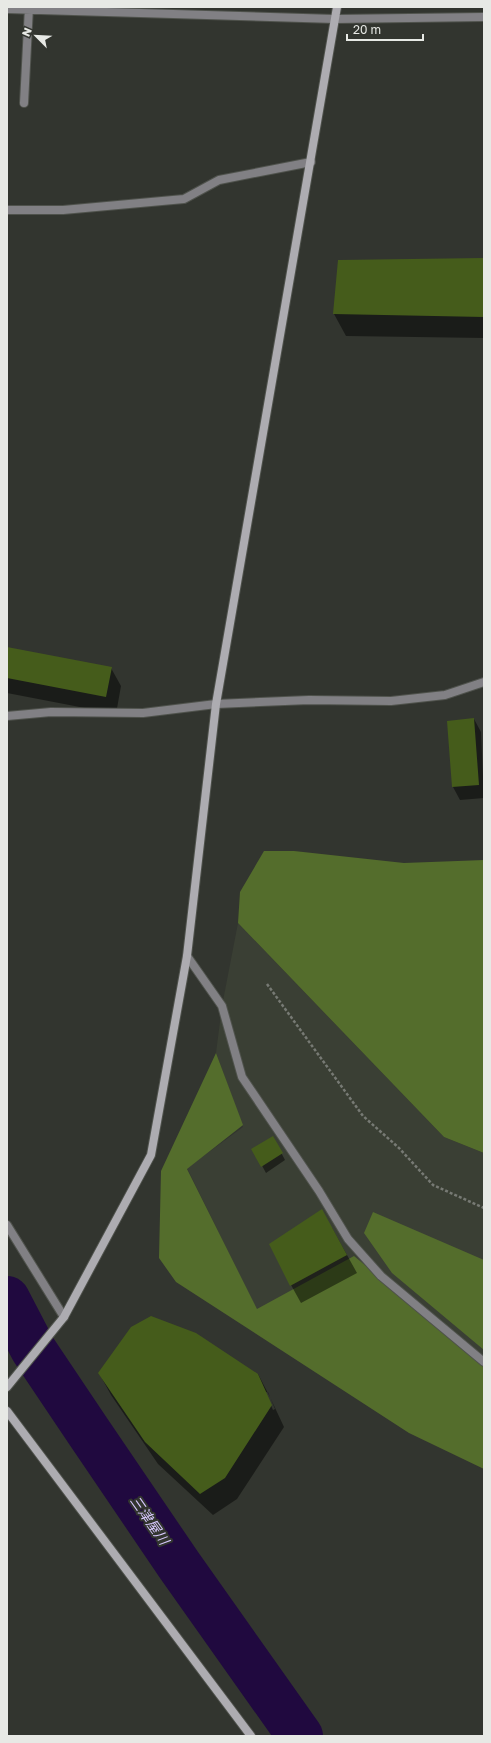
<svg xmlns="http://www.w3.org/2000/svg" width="491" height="1743" font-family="'Golos Text','Noto Sans JP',sans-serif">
  <rect width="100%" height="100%" fill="#32352f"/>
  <path fill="#3a3f34" d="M238,923L444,1137L484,1153V1364L257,1310L187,1168L243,1127L216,1053L222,1006Z"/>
  <path fill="#546d2c" d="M264,851H294L404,863L484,860V1153L444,1137L238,923L240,892Z
    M216,1053L243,1125L187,1169L257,1309L354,1256L484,1364V1469L409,1433L176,1282L159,1258L161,1171Z
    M373,1212L484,1260V1350L392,1273L364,1233Z"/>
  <path fill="#0007" fill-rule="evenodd" d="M484,259V338L346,336L334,314Z
    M7,648L111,668L121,686L116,714L7,693Z
    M474,719L481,732L484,798L460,800L453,787Z
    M273,1137L285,1160L266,1173L253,1149Z
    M332,1228L357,1273L301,1303L291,1285Z
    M99,1373L258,1374L270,1397L284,1427L237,1499L213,1515L158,1464L111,1395ZM265,1392H268L275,1409L273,1410Z"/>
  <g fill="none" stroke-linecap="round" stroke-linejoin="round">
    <path stroke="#20093f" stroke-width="46" d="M7,1299L33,1349L88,1431L179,1565L300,1736"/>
  </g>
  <path fill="#455c1b" d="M484,258V317L333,314L338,260Z
    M7,647L112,667L106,697L7,678Z
    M474,718L479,785L452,787L447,721Z
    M273,1136L283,1153L261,1167L251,1149Z
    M322,1209L347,1255L290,1286L269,1244Z
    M151,1316L196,1333L258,1374L272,1405L225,1478L200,1494L145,1442L98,1373L131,1327Z"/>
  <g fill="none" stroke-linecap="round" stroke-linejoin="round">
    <g stroke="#4f524c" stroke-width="10">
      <path id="lane" d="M187,956L222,1006L242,1077L319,1191L348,1239L381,1276L484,1362
        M7,1225L64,1317"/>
    </g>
    <g stroke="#4f524c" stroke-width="10">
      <path id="street" d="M7,9L335,19L484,17
        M24,103L29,7
        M7,210H63L184,199L219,180L311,162
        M7,716L51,712L143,713L216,704L309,700L391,701L445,695L484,682"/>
    </g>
    <g stroke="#4f524c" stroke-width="10">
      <path id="secondary" d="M7,1387L64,1317L151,1155L187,956L216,704L337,7
        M7,1411L251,1736"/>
    </g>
    <path stroke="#777a74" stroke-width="2.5" stroke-dasharray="3 2" stroke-linecap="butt" d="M267,984L363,1116L399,1148L433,1185L484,1208"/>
    <use href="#lane" stroke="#818084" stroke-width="8"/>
    <use href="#street" stroke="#818084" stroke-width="8"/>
    <use href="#secondary" stroke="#adacb1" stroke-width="8"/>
  </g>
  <g text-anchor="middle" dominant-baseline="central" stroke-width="4" stroke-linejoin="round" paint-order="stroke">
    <g font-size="14" font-style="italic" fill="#d7c8fe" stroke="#32352f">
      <text transform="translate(150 1520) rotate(55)">三津屋川</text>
    </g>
  </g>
  <rect width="491" height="1743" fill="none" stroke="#e7e9e5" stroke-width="16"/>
  <g transform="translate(36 36) rotate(294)" stroke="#32352f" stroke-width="3" paint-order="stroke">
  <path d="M0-3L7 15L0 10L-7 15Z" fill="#e7e9e5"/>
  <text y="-6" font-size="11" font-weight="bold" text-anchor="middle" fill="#e7e9e5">N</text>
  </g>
  <path d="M347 34v6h76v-6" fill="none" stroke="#e7e9e5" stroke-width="2"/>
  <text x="353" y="34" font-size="12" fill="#e7e9e5" stroke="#32352f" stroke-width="3" paint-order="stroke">20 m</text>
</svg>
